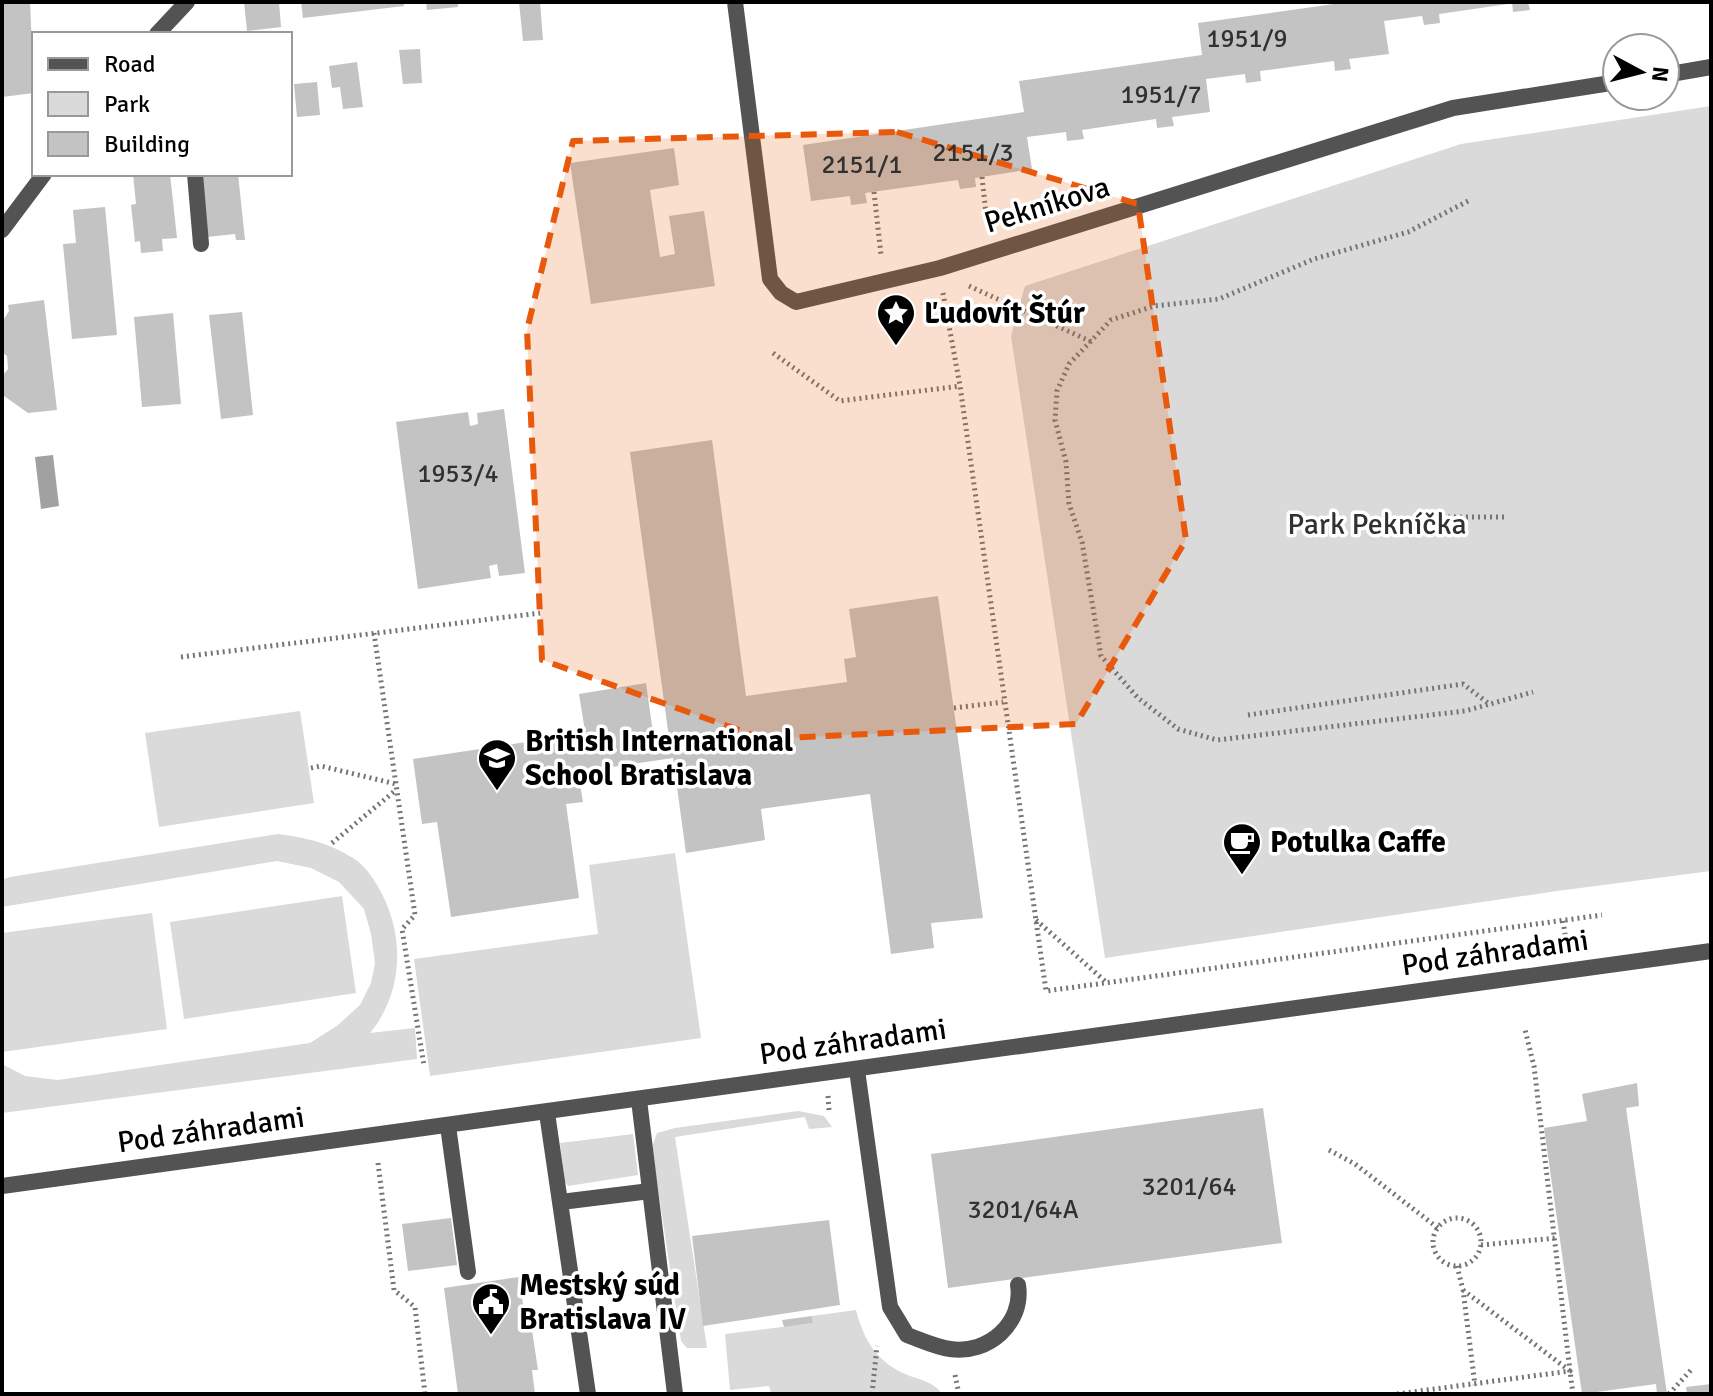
<svg xmlns="http://www.w3.org/2000/svg" width="1713" height="1396" font-family="Signika,sans-serif">
  <rect width="100%" height="100%" fill="#fff"/>
  <path fill="#dadada" d="M1711,106V871L1557,891L1105,958L1011,336L1025,286L1461,144Z
    M300,711L314,803L159,827L145,733Z
    M278,834C307,838 327,842 353,858C366,866 376,882 383,896C405,941 402,994 370,1033L415,1028L417,1059L2,1113V1064L25,1076L58,1080L310,1043L338,1025L360,1005L371,983L375,963L371,934L364,909L339,882L311,868L277,861L2,907V880L10,877Z
    M675,853L701,1038L430,1076L414,959L598,934L589,865Z
    M342,896L356,993L184,1019L170,922Z
    M152,913L167,1029L2,1052V933Z
    M798,1111L824,1116L832,1127L809,1129L805,1117L675,1137L707,1348H687L681,1341L653,1156V1144L657,1133L675,1128Z
    M633,1134L638,1175L568,1186L565,1182L560,1143Z
    M856,1310C864,1341 878,1364 910,1376C922,1380 935,1383 942,1394H771L769,1386L730,1390L725,1334L813,1323L812,1316Z"/>
  <path fill="#a1a1a1" d="M53,455L59,506L41,509L35,457Z"/>
  <path fill="#c3c3c3" d="M2,2H30L34,93L2,97Z
    M244,2H279L281,27L247,31Z
    M301,2H403L404,6L303,18Z
    M426,2H458V7L427,10Z
    M519,2H540L543,40L523,41Z
    M1348,2L1508,4L1439,14L1440,23L1424,25L1422,16L1384,21L1389,54L1349,59L1351,69L1335,71L1334,61L1260,71L1261,81L1246,83L1245,74L1206,79L1210,112L1172,117L1174,126L1157,128L1156,119L1082,130L1084,139L1067,141L1066,132L1027,137L1032,169L975,178L976,187L960,189L958,180L865,193L867,203L851,205L850,196L811,201L803,145L1024,112L1019,81L1202,55L1198,23Z
    M1512,2H1528L1530,10L1513,12Z
    M420,49L422,83L403,84L399,50Z
    M357,62L363,107L343,109L340,87L332,88L329,66Z
    M317,82L320,115L297,117L294,84Z
    M674,148L679,185L650,190L660,257L675,254L669,216L704,211L715,286L591,304L570,163Z
    M133,174H170L177,238L162,239L163,251L141,253L140,241L135,242L131,205L136,204Z
    M238,174L245,240H236L235,234L207,237L200,175Z
    M105,207L117,335L72,339L63,244L76,243L73,210Z
    M44,300L57,410L28,413L4,396L2,376L8,369L7,356L2,352V322L9,311L8,305Z
    M242,312L253,415L221,419L209,315Z
    M173,313L181,404L142,407L134,317Z
    M504,409L525,573L499,576L497,564L489,566L491,578L418,589L396,422L468,412L470,426L478,424L477,413Z
    M712,440L746,696L847,682L844,659L856,657L849,609L938,596L983,918L931,923L934,948L891,954L870,794L761,809L765,840L686,853L673,758L578,772L583,802L566,804L579,898L451,917L437,822L422,824L413,759L573,735L575,752L588,750L579,694L646,683L654,740L669,738L630,452Z
    M1637,1083L1639,1106L1626,1108L1667,1394H1657L1656,1384L1582,1394L1544,1128L1587,1121L1582,1094Z
    M1263,1108L1282,1243L948,1288L931,1154Z
    M451,1218L457,1265L408,1271L402,1224Z
    M829,1220L840,1305L703,1326L692,1236Z
    M519,1277L527,1331L532,1330L538,1370H532L535,1394H458L444,1288Z
    M812,1316L813,1323L784,1327L782,1320Z
    M1711,1384V1394H1687L1686,1387Z"/>
  <g fill="none" stroke-linecap="round" stroke-linejoin="round">
    <path stroke="#757575" stroke-width="5" stroke-dasharray="2 4" stroke-linecap="butt" d="M982,177L987,223
      M874,192L881,255
      M1468,201L1408,232L1314,259L1219,299L1154,306L1111,320L1069,364L1057,391L1055,420L1066,462L1069,504L1082,542L1101,656L1138,698L1178,729L1217,740L1465,711L1533,692
      M969,286L1092,342
      M943,293L960,386L1046,991L1602,915
      M773,353L840,401L960,386
      M1418,517H1507
      M374,633L415,915L402,929L424,1066
      M181,657L540,613
      M954,708L1003,702
      M1248,715L1463,684L1488,703
      M311,768L321,766L396,784
      M332,843L396,790
      M1036,920L1106,982
      M1563,921L1567,947
      M828,1096L829,1110
      M1329,1150L1355,1164L1438,1228
      M378,1163L394,1290L415,1307L425,1394
      M1433 1242a24 24 0 1 1 48 0a24 24 0 1 1-48 0Z
      M1481,1245L1556,1238
      M1457,1266L1463,1290L1475,1385
      M1463,1290L1570,1371L1573,1394
      M955,1375L959,1394
      M872,1394L877,1346
      M1397,1394L1570,1371L1534,1066L1525,1030
      M1669,1394L1691,1370"/>
    <path stroke="#535353" stroke-width="16" d="M195,174L201,244
      M857,1070L890,1307L907,1335C921,1340 936,1347 950,1349C988,1355 1024,1323 1018,1285
      M639,1100L675,1394
      M547,1113L588,1394
      M448,1126L468,1272
      M561,1202L650,1191"/>
    <path stroke="#535353" stroke-width="16" d="M735,2L770,279L781,293L796,302L940,268L1453,108L1617,82
      M157,34L187,2
      M1665,75L1711,67
      M2,230L44,174
      M2,1186L1711,951"/>
  </g>
  <path fill="#e8590c" fill-opacity="0.2" stroke="#e8590c" stroke-width="6" stroke-dasharray="16 10" stroke-linejoin="round" d="M897,132L1138,204L1186,540L1076,724L764,739L542,660L527,330L573,141Z"/>
  <defs>
    <g id="sight-pin" transform="scale(2)"><path d="M0 17L-7.5 6A9.5 9.5 0 1 1 7.5 6Z" fill="#000" stroke="#fff"/><path d="M0-6L1.8-2.2L6-1.7L2.9 1.2L3.7 5.4L0 3.3L-3.7 5.4L-2.9 1.2L-6-1.7L-1.8-2.2Z" fill="#fff"/></g>
    <g id="school-pin" transform="scale(2)"><path d="M0 17L-7.5 6A9.5 9.5 0 1 1 7.5 6Z" fill="#000" stroke="#fff"/><path d="M0-5L7-2L0 1L-7-2ZM-4 1L0 2.5L4 1V4Q0 6-4 4Z" fill="#fff"/></g>
    <g id="cafe-pin" transform="scale(2)"><path d="M0 17L-7.5 6A9.5 9.5 0 1 1 7.5 6Z" fill="#000" stroke="#fff"/><path d="M-5.5-4.5H6V0H3Q3 3.5 0 3.5H-2.5Q-5.5 3.5-5.5 0ZM3-3.2v2h1.7v-2ZM-6 4.5H4V6H-6Z" fill="#fff"/></g>
    <g id="civic-pin" transform="scale(2)"><path d="M0 17L-7.5 6A9.5 9.5 0 1 1 7.5 6Z" fill="#000" stroke="#fff"/><path d="M-.6-6.5H3V-4.5H.6V-3L4-1V1h2V6H-6V1h2V-1L-.6-3ZM-1.2 2.5V6h2.4V2.5Z" fill="#fff"/></g>
  </defs>
  <g fill-rule="evenodd">
    <use href="#sight-pin" x="896" y="313"/>
    <use href="#school-pin" x="497" y="758"/>
    <use href="#cafe-pin" x="1242" y="842"/>
    <use href="#civic-pin" x="491" y="1302"/>
  </g>
  <g text-anchor="middle" dominant-baseline="central" stroke-width="7" stroke-linejoin="round" paint-order="stroke">
    <g font-size="26" fill="#313131">
      <text x="1247" y="39">1951/9</text>
      <text x="1161" y="95">1951/7</text>
      <text x="973" y="153">2151/3</text>
      <text x="862" y="165">2151/1</text>
      <text x="458" y="474">1953/4</text>
      <text x="1189" y="1187">3201/64</text>
      <text x="1023" y="1210">3201/64A</text>
    </g>
    <g font-size="30" fill="#000" stroke="#fff">
      <text transform="translate(1047 205) rotate(-17)">Pekníkova</text>
      <text transform="translate(1495 953) rotate(-8)">Pod záhradami</text>
      <text transform="translate(853 1042) rotate(-8)">Pod záhradami</text>
      <text transform="translate(211 1130) rotate(-8)">Pod záhradami</text>
    </g>
    <g font-size="30" font-weight="bold" fill="#000" stroke="#fff" text-anchor="start">
      <text x="924" y="313">Ľudovít Štúr</text>
      <text x="525" y="741">British International<tspan x="525" dy="34">School Bratislava</tspan></text>
      <text x="1270" y="842">Potulka Caffe</text>
      <text x="519" y="1285">Mestský súd<tspan x="519" dy="34">Bratislava IV</tspan></text>
    </g>
    <g font-size="30" fill="#313131" stroke="#fff">
      <text x="1377" y="524">Park Pekníčka</text>
    </g>
  </g>
  <rect width="1713" height="1396" fill="none" stroke="#000000" stroke-width="8"/>
  <rect x="32" y="32" width="260" height="144" fill="#ffffff" stroke="#999999" stroke-width="2"/>
  <rect x="48" y="58" width="40" height="12" fill="#535353" stroke="#999999" stroke-width="2"/>
  <text x="104" y="72" font-size="24" fill="#000000">Road</text>
  <rect x="48" y="92" width="40" height="24" fill="#dadada" stroke="#999999" stroke-width="2"/>
  <text x="104" y="112" font-size="24" fill="#000000">Park</text>
  <rect x="48" y="132" width="40" height="24" fill="#c3c3c3" stroke="#999999" stroke-width="2"/>
  <text x="104" y="152" font-size="24" fill="#000000">Building</text>
  <g transform="translate(1641 72) rotate(97)"><circle r="38" fill="#ffffff" stroke="#999999" stroke-width="2"/>
  <path d="M0-6L14 30L0 20L-14 30Z" fill="#000000"/>
  <text y="-12" font-size="22" font-weight="bold" text-anchor="middle" fill="#000000">N</text>
  </g>
</svg>
